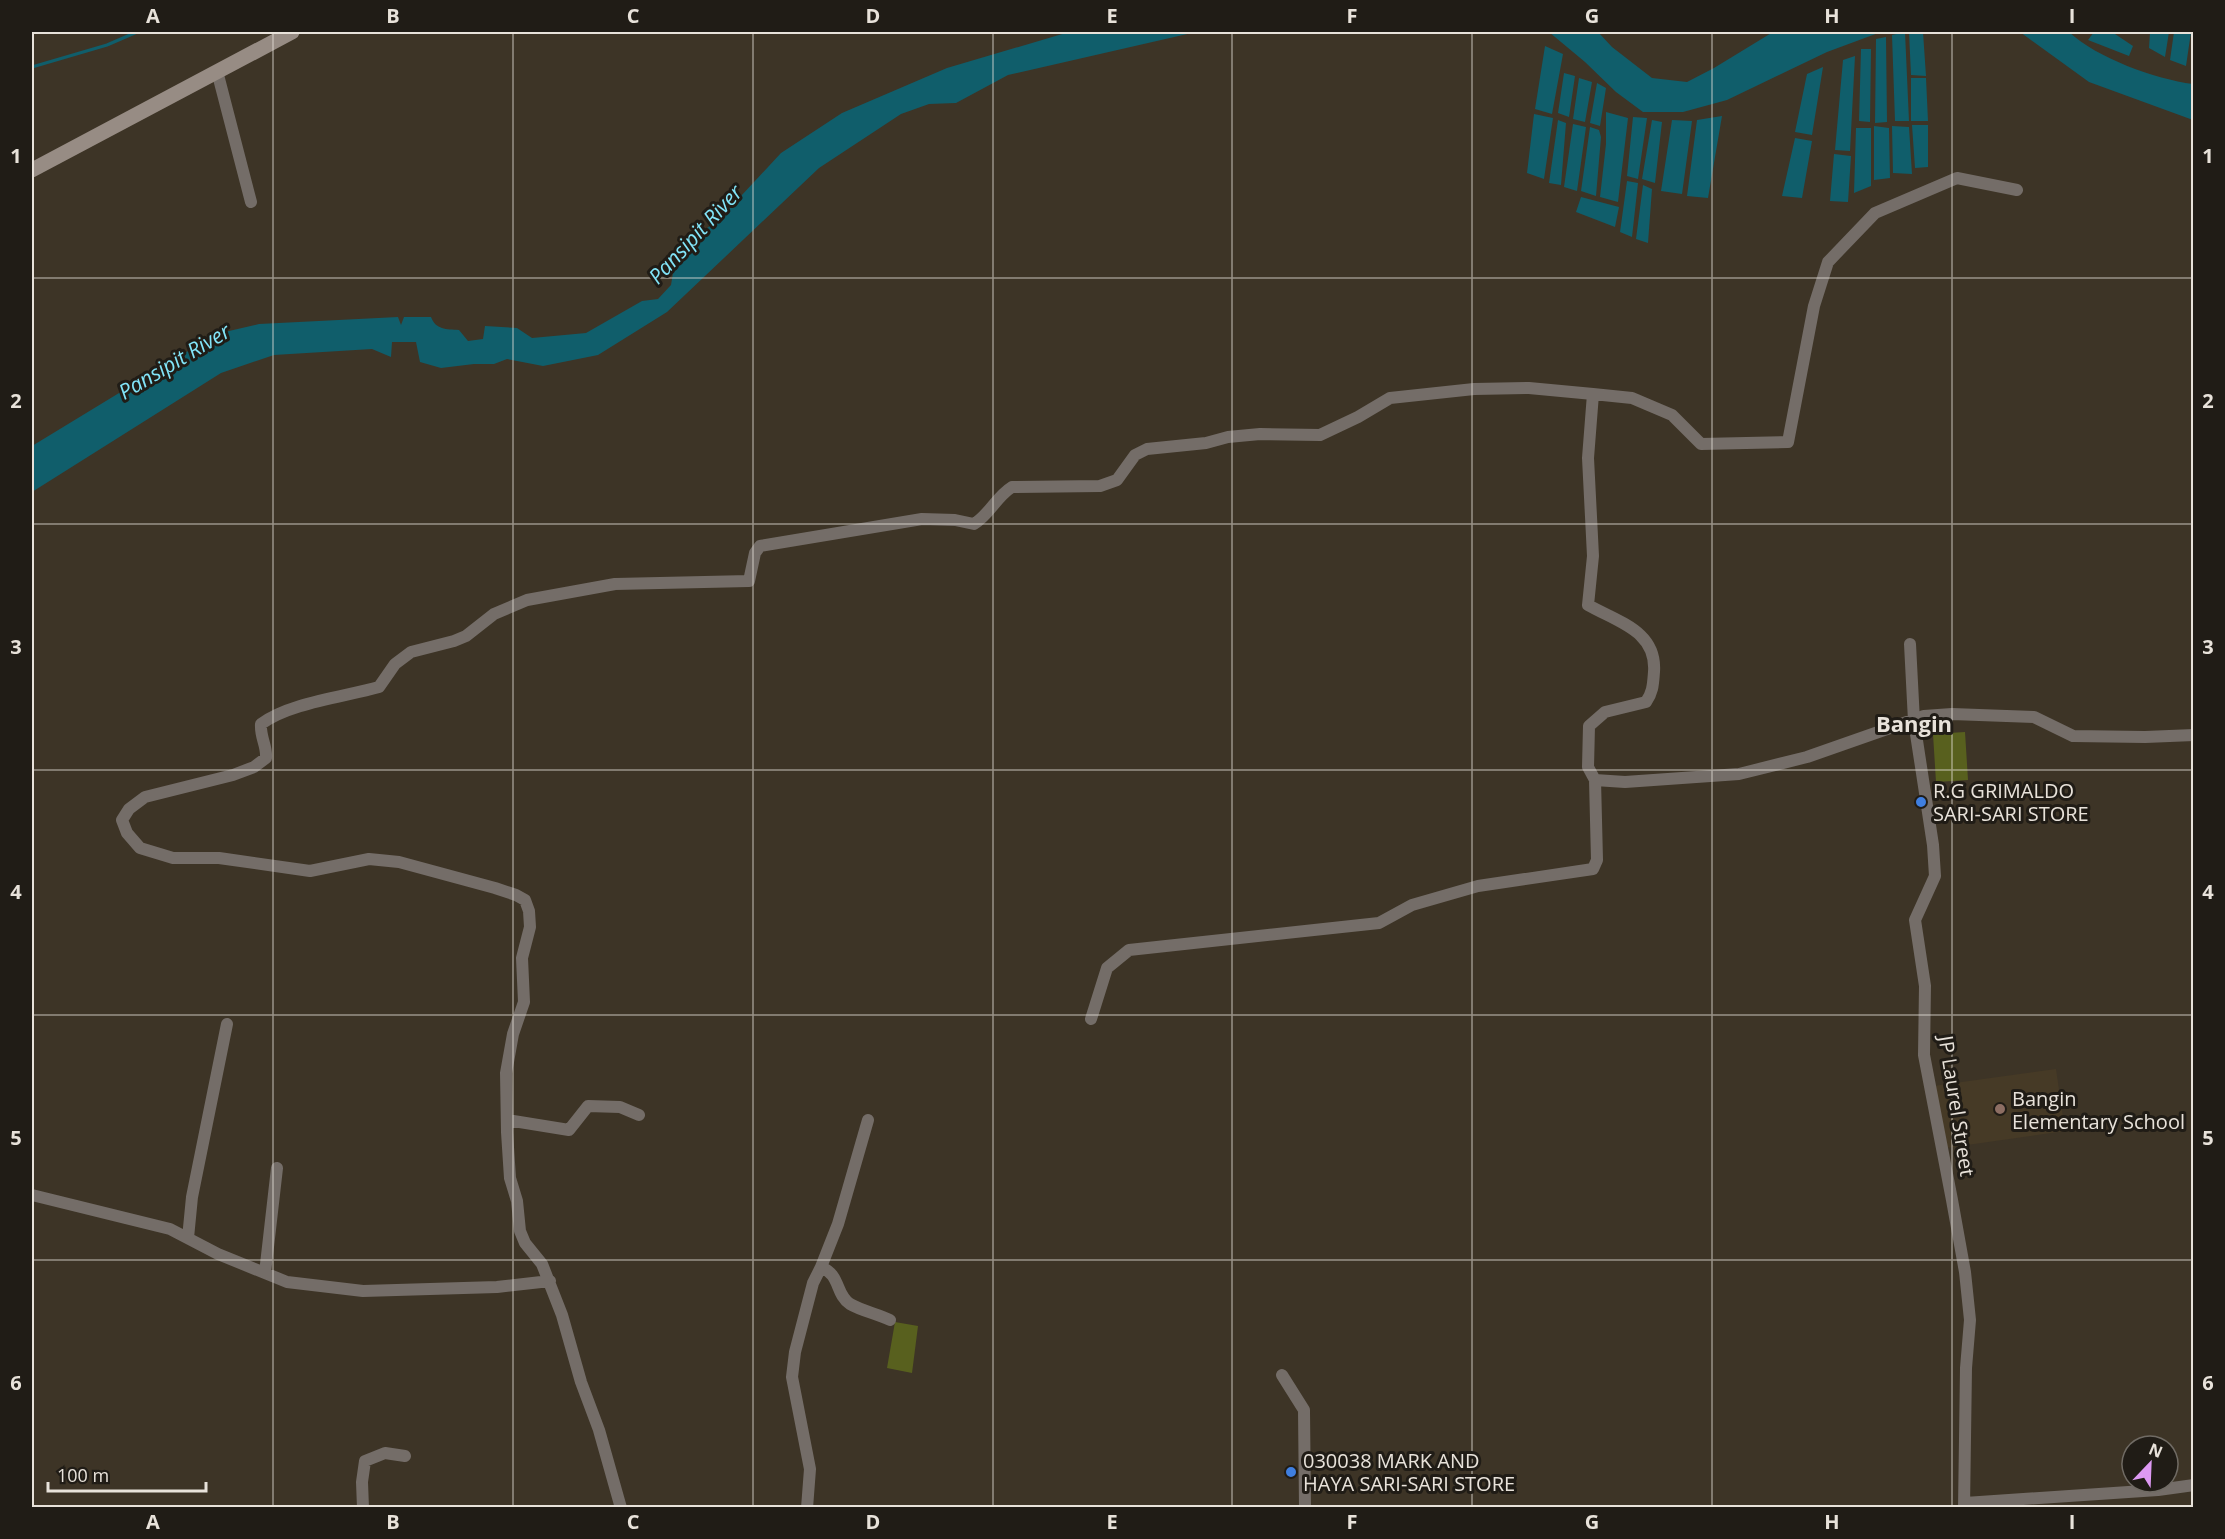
<svg xmlns="http://www.w3.org/2000/svg" width="2225" height="1539" font-family="'Open Sans',sans-serif">
  <rect width="100%" height="100%" fill="#3d3426"/>
  <path fill="#463a26" d="M2056,1069L2065,1131L1946,1148L1933,1086Z"/>
  <path fill="#58601e" d="M1965,732L1968,780L1936,782L1933,734Z
    M895,1322L918,1326L912,1373L887,1368Z"/>
  <path fill="#105e6b" d="M1069,32H1196L1008,75L956,103L929,104L901,114L819,168L667,312L598,355L543,366L507,359L494,364H474L441,368L420,362L416,342H392L391,357L372,349L274,355L221,373L32,492V446L216,334L259,324L398,317L401,325L404,317H431C436,330 446,329 459,330L468,341L483,339L485,326L517,328L532,338L586,333L642,301L658,299L671,285L676,255L728,210L781,153L842,113L947,68Z
    M1549,32H1598L1612,47L1652,78L1687,82L1714,68L1773,32H1881L1827,52L1727,100L1683,112H1643L1616,92L1585,62Z
    M1905,32L1909,121H1895L1892,35Z
    M1909,32H1923L1926,76L1911,75Z
    M2020,32H2069C2097,58 2155,79 2193,84V120L2089,82Z
    M2094,32H2112L2133,46L2129,56L2088,40Z
    M2150,32H2169L2165,57L2149,48Z
    M2174,32H2191L2186,66L2170,60Z
    M1886,37L1887,122L1875,123L1876,39Z
    M1545,46L1563,54L1552,114L1535,109Z
    M1861,49H1871L1870,122L1859,121Z
    M1855,56L1850,151L1835,150L1843,60Z
    M1823,67L1812,135L1795,132L1807,74Z
    M1564,73L1575,76L1569,117L1558,113Z
    M1579,78L1592,82L1585,122L1573,119Z
    M1911,78H1926L1928,121H1911Z
    M1597,83L1606,88L1600,126L1590,123Z
    M1606,112L1628,118L1618,202L1600,197L1606,144Z
    M1534,114L1553,118L1544,179L1527,173Z
    M1722,116L1708,198L1687,196L1697,120Z
    M1633,117L1647,118L1638,179L1627,176Z
    M1558,120L1566,123L1561,185L1549,183Z
    M1652,120L1662,122L1655,183L1642,179Z
    M1672,120L1692,121L1682,194L1661,191Z
    M1573,124L1586,127L1577,191L1564,187Z
    M1912,125H1928V167L1915,168Z
    M1874,126L1889,128L1890,178L1874,180Z
    M1892,126L1909,127L1912,174L1893,173Z
    M1590,127L1599,130L1601,137L1596,196L1581,191Z
    M1856,128H1871V186L1854,193Z
    M1795,138L1812,141L1802,198L1782,196Z
    M1834,154L1851,156L1848,202L1830,201Z
    M1627,181L1638,183L1632,237L1620,232Z
    M1643,185L1652,189L1648,243L1636,239Z
    M1581,197L1619,207L1615,227L1576,212Z"/>
  <g fill="none" stroke-linecap="round" stroke-linejoin="round">
    <path stroke="#105e6b" stroke-width="3" d="M32,67L107,45L137,32"/>
    <path stroke="#746d68" stroke-width="12" d="M217,71L251,202
      M1593,394L1632,398L1672,415L1701,444L1788,442L1814,306L1828,262L1875,213L1957,178L2017,190
      M1910,644L1914,721L1933,845L1935,876L1915,920L1925,986L1924,1055L1952,1200L1965,1272L1970,1320L1966,1368L1964,1508
      M1091,1019L1107,968L1129,950L1379,923L1412,905L1478,886L1593,869L1597,860L1595,780
      M507,1120L569,1130L588,1106L620,1107L639,1115
      M32,1195L170,1229L218,1254L287,1282L363,1291L497,1287L550,1281
      M188,1238L192,1197L227,1024
      M821,1267L838,1224L868,1120
      M265,1273L277,1168
      M1282,1375L1304,1410L1305,1508
      M1965,1503L2158,1490L2194,1485
      M363,1508L362,1482L365,1461L385,1453L405,1456
      M621,1508L599,1430L581,1382L562,1315L542,1264L525,1243L520,1231L517,1201L510,1178L507,1132L506,1073L513,1034L524,1002L522,958L530,927L529,911L525,900L516,895L495,888L399,862L369,859L310,871L219,858H173L140,848L127,833L122,820L129,809L145,797L233,775L254,767L266,758C267,745 260,738 261,724C289,703 343,697 379,687L395,664L411,652L454,641L466,636L494,614L527,600L615,584L749,581L755,553L760,546L922,519L955,520L974,524C990,514 996,497 1012,487L1100,486L1117,480L1135,455L1147,449L1206,443L1228,437L1260,434L1320,435L1358,417L1390,398L1474,389L1529,388L1593,394L1588,458L1593,556L1588,605C1618,622 1657,631 1654,672C1653,684 1653,692 1646,702L1605,712L1589,726L1588,767L1595,780L1625,782L1739,774L1807,757L1924,716L1952,714L2034,717L2073,736L2145,737L2194,735
      M807,1508L810,1469L792,1377L795,1352L813,1283L821,1267C841,1275 835,1294 850,1304C862,1311 878,1314 890,1320"/>
    <path stroke="#978c84" stroke-width="15" d="M32,170L292,32"/>
  </g>
  <path fill="none" stroke="#e8e2da" stroke-width="1.5" stroke-opacity="0.55" d="M273,32V1508M513,32V1508M753,32V1508M993,32V1508M1232,32V1508M1472,32V1508M1712,32V1508M1952,32V1508M32,278H2194M32,524H2194M32,770H2194M32,1015H2194M32,1260H2194"/>
  <g fill="#3f7fe0" stroke="#201c16" stroke-width="2">
    <circle cx="1921" cy="802" r="6"/>
    <circle cx="1291" cy="1472" r="6"/>
  </g>
  <circle fill="#8d6e63" stroke="#201c16" stroke-width="2" cx="2000" cy="1109" r="6"/>
  <g text-anchor="middle" dominant-baseline="central" stroke-width="6" stroke-linejoin="round" paint-order="stroke">
    <g font-size="20" fill="#e8e2da" stroke="#201c16" text-anchor="start">
      <text x="1933" y="790">R.G GRIMALDO<tspan x="1933" dy="23">SARI-SARI STORE</tspan></text>
      <text x="2012" y="1098">Bangin<tspan x="2012" dy="23">Elementary School</tspan></text>
      <text x="1303" y="1460">030038 MARK AND<tspan x="1303" dy="23">HAYA SARI-SARI STORE</tspan></text>
    </g>
    <g font-size="20" fill="#e8e2da" stroke="#201c16">
      <text transform="translate(1957 1106) rotate(81)">JP Laurel Street</text>
    </g>
    <g font-size="21" font-style="italic" fill="#82e5f9" stroke="#201c16">
      <text transform="translate(695 234) rotate(-47)">Pansipit River</text>
      <text transform="translate(174 361) rotate(-31)">Pansipit River</text>
    </g>
    <g font-size="22" font-weight="bold" fill="#e8e2da" stroke="#201c16">
      <text x="1914" y="723">Bangin</text>
    </g>
  </g>
  <rect width="2225" height="1539" fill="none" stroke="#201c16" stroke-width="66"/>
  <g transform="translate(2150 1464) rotate(23)"><circle r="28" fill="#201c16" stroke="#706b64" stroke-width="1.5"/>
  <path d="M0-4.5L10 22L0 15L-10 22Z" fill="#dd99f3"/>
  <text y="-9" font-size="16" font-weight="bold" text-anchor="middle" fill="#e8e2da">N</text>
  </g>
  <path d="M48 1482v9h158v-9" fill="none" stroke="#e8e2da" stroke-width="3"/>
  <text x="57" y="1482" font-size="18" fill="#e8e2da" stroke="#201c16" stroke-width="4.5" paint-order="stroke">100 m</text>
  <rect x="33" y="33" width="2159" height="1473" fill="none" stroke="#e8e2da" stroke-width="2"/>
  <g font-size="20" text-anchor="middle" font-weight="bold" fill="#e8e2da">
    <text x="153" y="23">A</text>
    <text x="393" y="23">B</text>
    <text x="633" y="23">C</text>
    <text x="873" y="23">D</text>
    <text x="1112" y="23">E</text>
    <text x="1352" y="23">F</text>
    <text x="1592" y="23">G</text>
    <text x="1832" y="23">H</text>
    <text x="2072" y="23">I</text>
    <text x="16" y="163">1</text>
    <text x="2208" y="163">1</text>
    <text x="16" y="408">2</text>
    <text x="2208" y="408">2</text>
    <text x="16" y="654">3</text>
    <text x="2208" y="654">3</text>
    <text x="16" y="899">4</text>
    <text x="2208" y="899">4</text>
    <text x="16" y="1145">5</text>
    <text x="2208" y="1145">5</text>
    <text x="16" y="1390">6</text>
    <text x="2208" y="1390">6</text>
    <text x="153" y="1529">A</text>
    <text x="393" y="1529">B</text>
    <text x="633" y="1529">C</text>
    <text x="873" y="1529">D</text>
    <text x="1112" y="1529">E</text>
    <text x="1352" y="1529">F</text>
    <text x="1592" y="1529">G</text>
    <text x="1832" y="1529">H</text>
    <text x="2072" y="1529">I</text>
  </g>
</svg>
